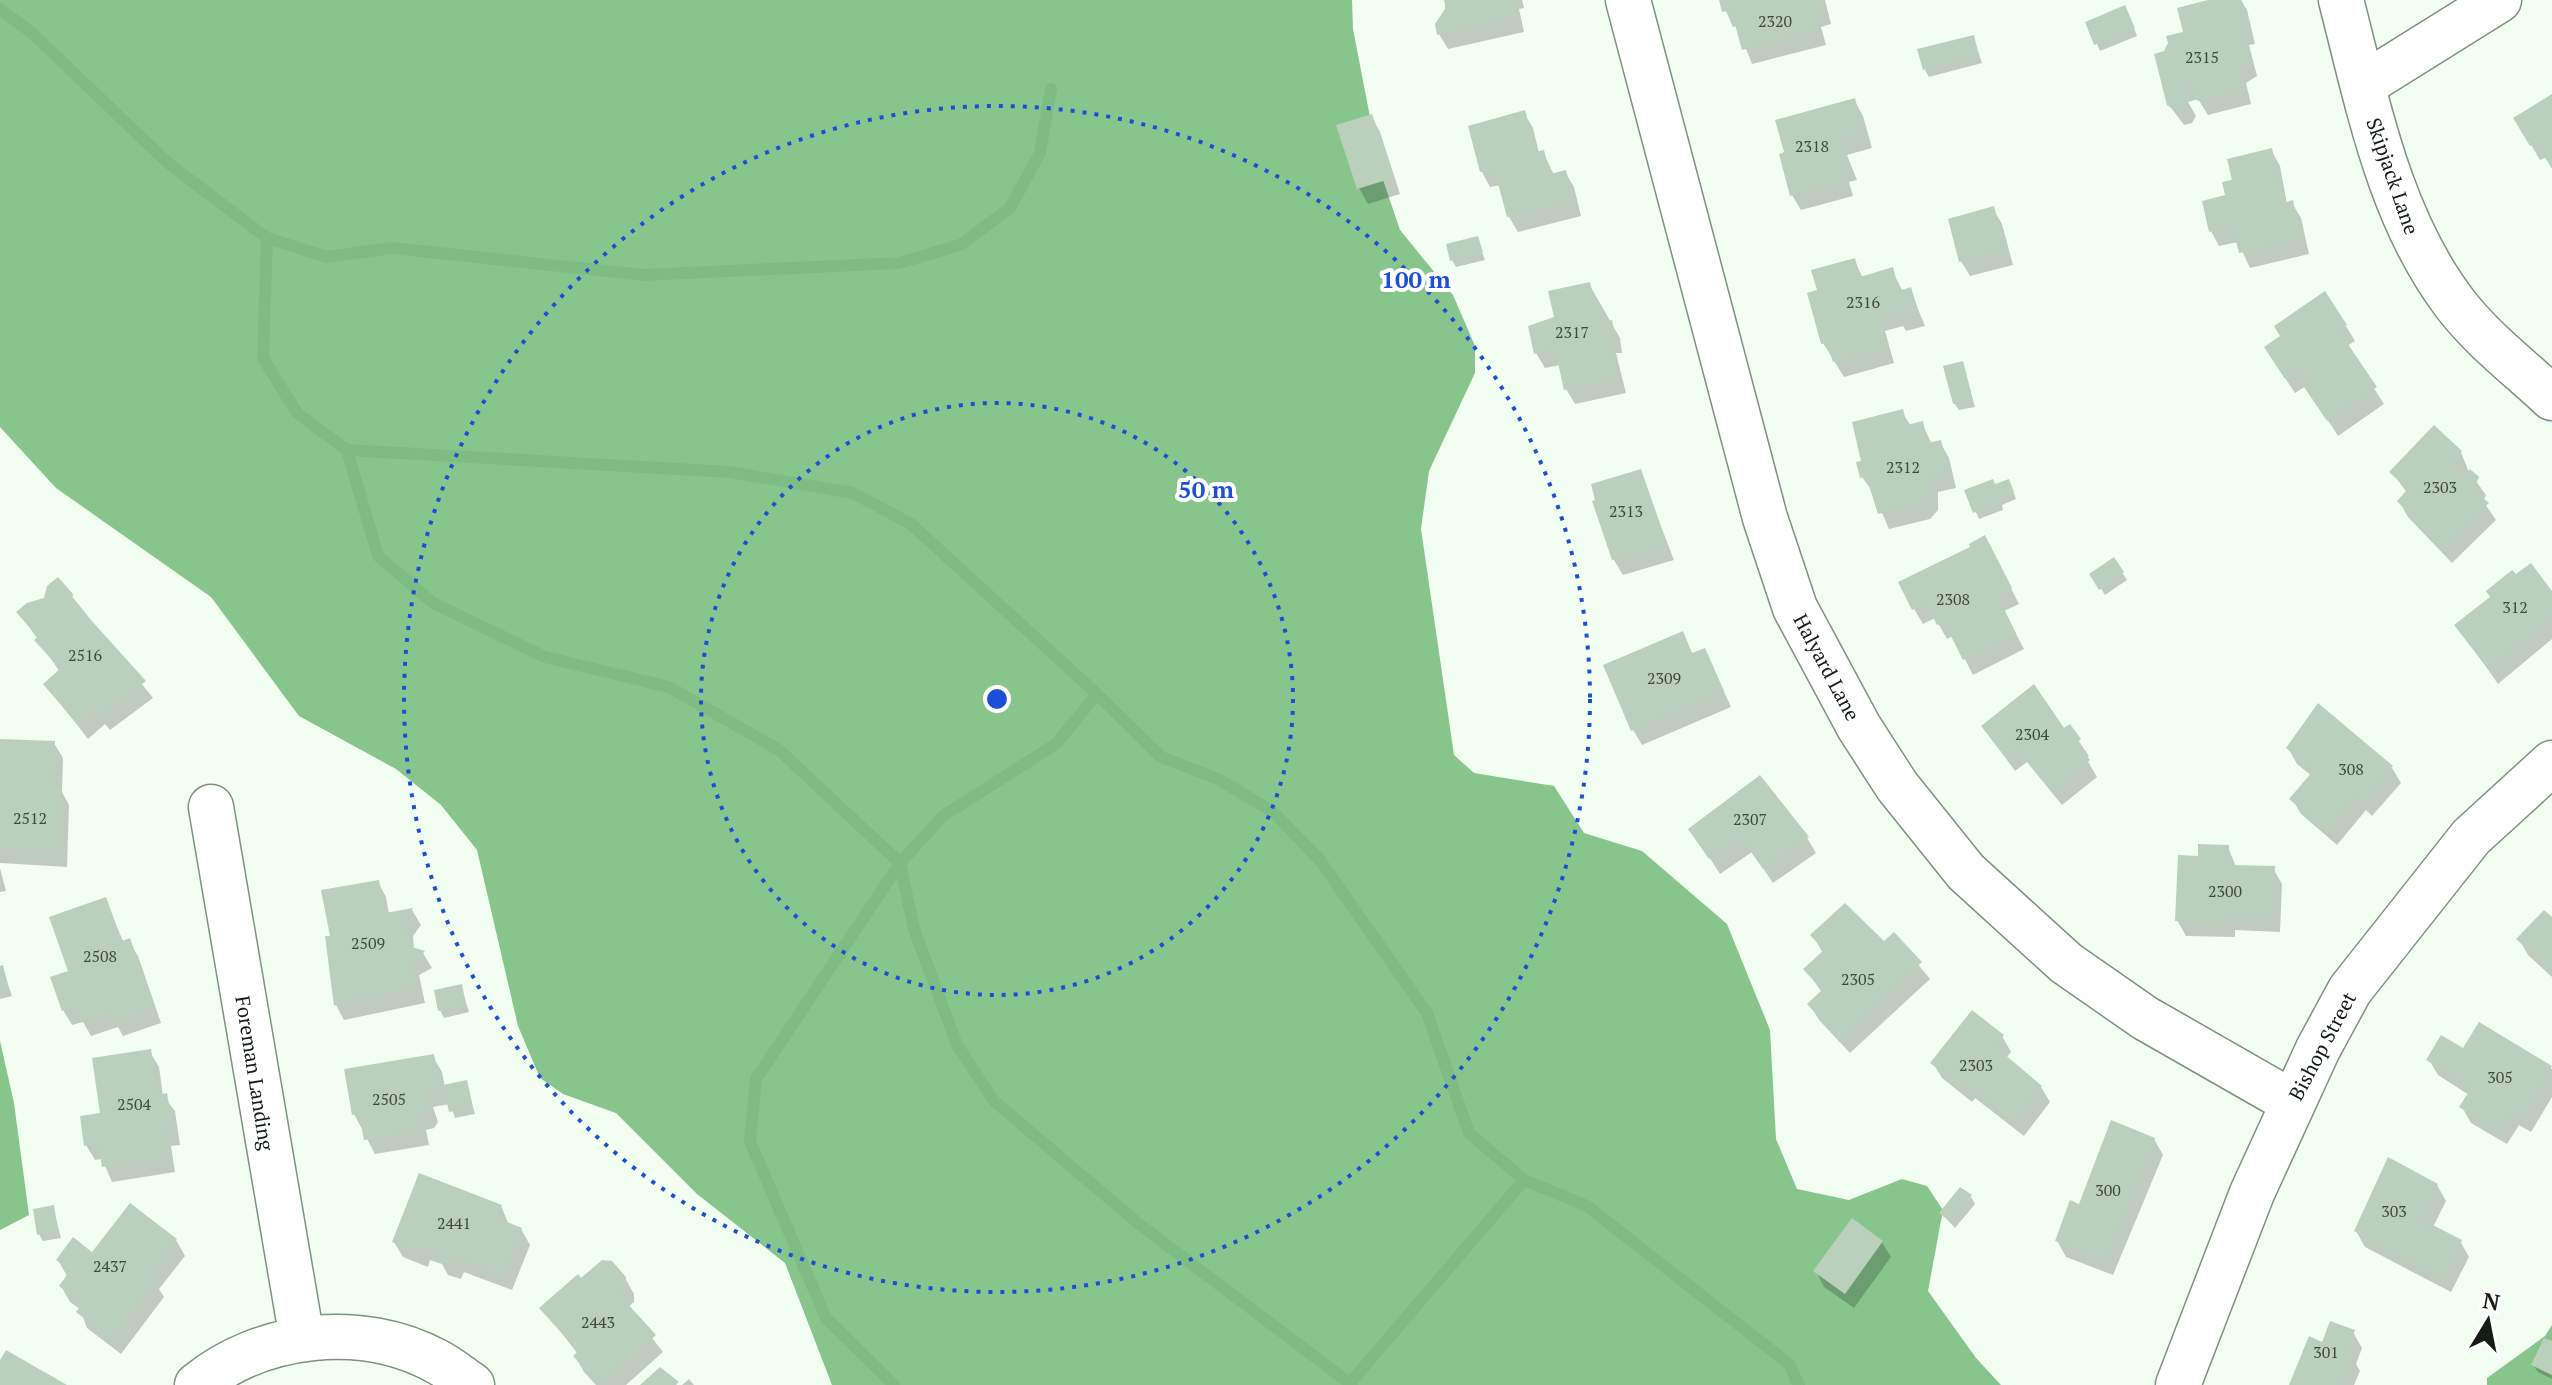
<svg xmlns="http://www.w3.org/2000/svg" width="2552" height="1385" font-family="'PT Serif',serif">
  <rect width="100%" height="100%" fill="#f1fef1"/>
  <path fill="#88c58d" d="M0,0H1352L1353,29L1381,174L1400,230L1453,295L1475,346V373L1429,471L1421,529L1454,755L1474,773L1554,786L1584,833L1642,851L1727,924L1770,1030L1776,1139L1797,1189L1849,1200L1902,1179L1927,1186L1943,1210L1928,1291L1976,1358L2001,1385H832L785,1263L697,1194L616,1113L563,1094L540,1078L518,1026L477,850L441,805L396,769L299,716L211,597L56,488L0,427Z
    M0,1041L14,1103L29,1215L0,1230Z
    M2552,1325V1385H2487V1378L2545,1336Z"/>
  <path fill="#0003" d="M1444,0H1522L1524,8L1519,9L1524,32L1448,49L1439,34L1447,10Z
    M1721,0H1825L1831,24L1821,27L1826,45L1752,64L1737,26L1733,27Z
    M2216,0H2241L2247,10L2255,44L2249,45L2257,76L2246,83L2251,104L2208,115L2198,99L2188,102L2196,116L2192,123L2184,125L2169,105L2165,53Z
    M2129,15L2137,36L2100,51L2088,23Z
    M1973,37L1982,63L1929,77L1925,70Z
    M2552,94V166L2547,157L2540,160L2516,119Z
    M1854,100L1863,116L1872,148L1847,155L1857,180L1849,182L1853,196L1801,210L1792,195Z
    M1524,113L1533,128L1539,153L1543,152L1554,175L1565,172L1574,187L1581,216L1518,232L1509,217L1501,185L1490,187L1482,172L1470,127Z
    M1371,116L1380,132L1400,194L1368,204L1359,188Z
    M2271,150L2280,166L2287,204L2292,203L2301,218L2309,254L2250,268L2238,242L2219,246L2211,231L2228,197Z
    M1993,209L2002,224L2013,265L1970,276L1961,261Z
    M1477,238L1485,260L1456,267L1452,260Z
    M1854,260L1863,278L1892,270L1903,292L1910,290L1925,326L1906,331L1903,326L1885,331L1894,363L1844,377L1823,343L1819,291Z
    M1589,284L1620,338L1622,353H1616L1626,393L1575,404L1566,389L1560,365L1545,368L1536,353L1556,318Z
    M2346,326L2355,341L2347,346L2384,404L2338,436L2306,386L2295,393L2275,363Z
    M1962,364L1975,407L1959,410L1954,403Z
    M1902,412L1911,426L1922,424L1932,444L1940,442L1949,458L1956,488L1938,492V510L1930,519L1889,529L1873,492L1862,477L1863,462Z
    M2461,452L2468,470L2486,495L2483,501L2496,520L2452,563L2408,517L2399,501L2407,493L2392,472Z
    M1640,472L1674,560L1623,575L1614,560L1593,486Z
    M1995,486L2012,488L2016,499L2002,505L2003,510L1979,519L1966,491Z
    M1993,553L2019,604L2004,611L2024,649L1973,675L1953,636L1947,639L1935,618L1923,624L1914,609Z
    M2113,559L2127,580L2105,595L2092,575Z
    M2516,577L2552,594V639L2498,684L2457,625Z
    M71,595L153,698L110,730L105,724L88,739L46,685L60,672L19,612Z
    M1682,633L1693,655L1705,650L1731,707L1642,745L1633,730Z
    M1983,727L2064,731L2069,727L2089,756L2086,758L2097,777L2062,805L2027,762L2015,771Z
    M0,742L54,743L63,758L62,792L69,805L67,867L0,863Z
    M2288,748L2392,768L2401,783L2372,816L2366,810L2337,845L2301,814L2292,799L2312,776L2297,764Z
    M1691,829L1807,838L1816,853L1773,883L1752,852L1720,874Z
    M2228,847L2236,867L2273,868L2282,884L2280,932L2235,930V937L2186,936L2177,920L2200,858Z
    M0,868L6,891L0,892Z
    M378,882L386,897L389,914L412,910L421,925L413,936L414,950L423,953L432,968L419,975L425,1003L344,1020L336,1005L327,938H332Z
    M105,900L124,943L129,941L138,956L161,1023L123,1036L118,1027L91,1036L83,1022L72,1025L63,1010Z
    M2552,920V977L2528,955L2519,939Z
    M1894,935L1930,979L1850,1053L1819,1020L1810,1005L1822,993L1806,969L1823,953L1813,936L1884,944Z
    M2,967L12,996L0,999V968Z
    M461,986L469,1012L444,1018L440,1010Z
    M2479,1024L2552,1069V1097L2531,1132L2519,1125L2507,1144L2471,1123L2462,1107L2469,1095L2438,1075L2429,1060L2464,1050Z
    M2002,1036L2011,1052L2006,1058L2041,1087L2050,1102L2024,1136L1975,1098L1972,1102L1942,1078L1933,1063Z
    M150,1052L159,1067L163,1096L175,1111L180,1145L171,1146L175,1172L112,1182L102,1159L95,1160L86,1145L102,1115Z
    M433,1057L442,1072L445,1087L466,1083L475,1114L455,1118L450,1104L433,1107L438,1122L434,1128L426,1130L429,1145L375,1154L354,1114Z
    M2154,1139L2163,1155L2113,1275L2066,1257L2057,1241L2080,1206Z
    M2437,1185L2446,1201L2433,1227L2460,1241L2469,1257L2451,1292L2365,1247L2356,1231Z
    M1971,1197L1975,1204L1955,1228L1941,1213Z
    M501,1206L509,1225L521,1229L530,1245L512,1290L464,1272L461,1279L448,1275L442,1264L430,1260L428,1267L403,1257L394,1242Z
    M53,1207L61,1238L43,1241L39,1234Z
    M176,1240L185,1256L159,1289L164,1297L121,1354L87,1328L80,1309L70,1302L61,1286L67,1276L58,1260Z
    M1882,1242L1891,1257L1854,1308L1824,1287L1816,1271Z
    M625,1278L634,1294V1302L628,1307L663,1352L626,1385H596L584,1372L575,1356L578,1354L542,1308L581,1281Z
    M2353,1332L2362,1348L2356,1364L2360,1371L2354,1385H2291L2323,1345Z
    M2552,1343V1379L2538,1372L2533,1365Z
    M689,1379L694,1385H682Z"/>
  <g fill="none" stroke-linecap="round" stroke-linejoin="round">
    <path stroke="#7fbc84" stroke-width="12" d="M0,9L32,33L168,163L267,238L263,358L297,413L347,450L378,556L433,603L545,657L669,687L779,750L900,863L914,929L957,1045L994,1101L1139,1224L1352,1385
      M267,238L327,257L392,248L644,275L899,263L960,245L1010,208L1040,153L1051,89
      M347,450L730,472L853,493L911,524L1097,694L1056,744L943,816L900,863L756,1079L750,1141L826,1318L894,1385
      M1097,694L1161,757L1218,779L1272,811L1319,859L1427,1013L1469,1133L1524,1180L1587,1206L1789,1364L1799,1385
      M1351,1382L1524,1180"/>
  </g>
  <path fill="#bbd0bc" d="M1445,0H1513L1516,16L1437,35L1435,24L1445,9Z
    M1719,0H1822L1824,9L1814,12L1818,29L1742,50L1731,10L1722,12Z
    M2208,0H2241L2248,28L2242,30L2250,60L2239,67L2244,89L2197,101L2193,83L2180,86L2189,98L2184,108L2174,110L2167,105L2154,54L2164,51L2168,43L2166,36L2183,32L2177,8Z
    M2125,5L2135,28L2094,45L2085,22Z
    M1974,35L1979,56L1923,70L1917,49Z
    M2552,94V169L2536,142L2530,146L2513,118Z
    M1855,98L1864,133L1840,139L1850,164L1842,166L1846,180L1790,196L1779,154L1784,152L1775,120Z
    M1525,110L1536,152L1544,150L1550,174L1566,170L1574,200L1507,217L1494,169L1480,172L1468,126Z
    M1372,114L1393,178L1357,189L1336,125Z
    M2272,148L2283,203L2293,200L2301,239L2239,253L2232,226L2209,232L2202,201L2225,195L2222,182L2232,180L2227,159Z
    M1994,206L2006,250L1959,262L1948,219Z
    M1478,236L1483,252L1450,261L1446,244Z
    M1855,258L1860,277L1893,267L1899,291L1911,287L1918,310L1895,317L1894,311L1878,315L1887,348L1833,362L1827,343L1821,344L1807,293L1817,290L1811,270Z
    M1590,282L1595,306L1600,305L1604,322L1612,320L1615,337L1609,338L1618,378L1564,390L1555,349L1534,354L1528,326L1554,317L1548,291Z
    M2325,291L2347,325L2339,331L2377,387L2327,421L2304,387L2312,383L2301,367L2285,379L2264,347L2280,336L2274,326Z
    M1963,361L1973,400L1953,404L1943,366Z
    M1903,409L1907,425L1923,421L1928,443L1941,440L1949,472L1930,477V494L1921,503L1878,514L1866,476L1860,478L1856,462L1861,461L1852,422Z
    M2434,425L2462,451L2452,463L2464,475L2470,469L2479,477L2473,489L2489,503L2442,549L2397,501L2408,489L2389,472Z
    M1641,469L1667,544L1612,560L1592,501L1595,500L1591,484Z
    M1993,479L1995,484L2009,479L2014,492L1999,498L2001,502L1973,513L1964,490Z
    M1985,535L2012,588L1997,595L2016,633L1963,660L1944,622L1937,625L1926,603L1912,610L1898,582L1970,547L1969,544Z
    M2114,557L2124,572L2099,590L2089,574Z
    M2531,563L2552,591V616L2488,669L2454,625L2490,597L2486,591L2512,570L2516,574Z
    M58,577L73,594L72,599L146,681L100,716L95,710L78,725L43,684L60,669L34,640L38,637L16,612L27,603L44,598L47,586Z
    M1683,631L1692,653L1705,648L1724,691L1631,731L1603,665Z
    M2034,684L2064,728L2070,724L2081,739L2077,743L2090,760L2051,791L2017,747L2005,757L1981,726Z
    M2318,703L2393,766L2363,802L2356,796L2327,831L2289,799L2313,771L2286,748Z
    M0,739L55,741L54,788H62L59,852L0,848Z
    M1760,775L1809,837L1763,869L1741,838L1709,859L1688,829Z
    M2198,844L2229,845L2228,865L2275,866L2273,917L2227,915V923L2175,921L2178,855L2198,856Z
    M379,880L385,913L413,908L405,919V929L412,947L425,951L419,958L412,960L417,987L342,1001L334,1006L325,936H330L321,890Z
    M106,897L122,941L130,938L154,1007L113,1022L110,1012L81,1022L75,1006L62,1011L50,977L68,971L49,917Z
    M1845,903L1884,941L1894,932L1922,962L1840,1039L1807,1004L1822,990L1803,969L1824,950L1810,935Z
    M2544,910L2552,917V972L2516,939Z
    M3,965L9,989L0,991V966Z
    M462,984L466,1005L438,1011L434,990Z
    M1972,1010L2004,1035L1995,1046L2042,1086L2014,1121L1966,1084L1962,1088L1930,1063Z
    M2479,1022L2552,1066L2521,1118L2510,1111L2498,1130L2459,1107L2472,1087L2426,1060L2441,1035L2463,1048Z
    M151,1049L158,1095L167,1093L173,1129L164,1131L168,1157L102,1167L98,1143L84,1146L80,1116L100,1113L92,1058Z
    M434,1054L441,1089L426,1092L430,1105L425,1113L418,1114L421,1130L364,1140L359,1113L352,1115L344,1069Z
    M467,1080L473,1107L449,1112L443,1085Z
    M2111,1120L2155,1138L2105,1260L2055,1241L2070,1200L2079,1204Z
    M2388,1157L2438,1184L2418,1223L2427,1228L2429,1223L2462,1240L2442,1278L2354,1231Z
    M419,1173L502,1205L497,1218L522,1228L503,1276L455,1257L452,1265L436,1259L439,1252L422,1245L419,1252L392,1242Z
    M1960,1187L1972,1195L1951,1222L1939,1213Z
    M130,1203L177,1239L149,1275L156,1281L111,1339L76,1312L82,1304L59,1286L70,1271L56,1260L73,1237L92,1252Z
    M54,1205L58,1231L37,1235L33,1209Z
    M1852,1218L1883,1241L1845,1294L1813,1271Z
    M602,1260L612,1261L626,1277V1286L618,1293L656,1335L599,1385L573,1356L578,1351L539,1308L578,1274L581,1278Z
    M2330,1321L2355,1330L2347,1351L2352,1354L2340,1385H2289L2309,1336L2322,1342Z
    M2544,1338L2552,1341V1375L2531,1365Z
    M6,1350L67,1385H0V1360Z
    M660,1367L679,1382L676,1385H640Z"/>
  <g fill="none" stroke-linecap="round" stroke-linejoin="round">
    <g stroke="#7e927f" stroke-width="47">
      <path id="minor" d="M1628,0L1765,518L1795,608L1859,727L1897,786L1966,872L2066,963L2145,1018L2292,1102
        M2341,0C2368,104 2389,218 2456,305C2483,340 2520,368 2552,398
        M2363,85L2499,0
        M211,807L302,1339
        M197,1385C262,1332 361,1321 436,1361C448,1367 460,1377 472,1385
        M2178,1385L2252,1193L2318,1049L2350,990L2471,837L2552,763"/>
    </g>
    <use href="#minor" stroke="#fff" stroke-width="44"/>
  </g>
  <g fill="none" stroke="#1d4ed8" stroke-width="4" stroke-dasharray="4 8">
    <circle cx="997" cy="699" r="296"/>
    <circle cx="997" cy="699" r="593"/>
  </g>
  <g text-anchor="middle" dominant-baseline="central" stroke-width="8" stroke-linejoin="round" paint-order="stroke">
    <g font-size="16" fill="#3e493f">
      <text x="1775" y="21">2320</text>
      <text x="2202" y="57">2315</text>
      <text x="1812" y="146">2318</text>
      <text x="1863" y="302">2316</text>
      <text x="1572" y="332">2317</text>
      <text x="1903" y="467">2312</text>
      <text x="2440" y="487">2303</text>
      <text x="1626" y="511">2313</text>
      <text x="1953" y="599">2308</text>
      <text x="2515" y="607">312</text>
      <text x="85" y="655">2516</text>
      <text x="1664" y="678">2309</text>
      <text x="2032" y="734">2304</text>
      <text x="2351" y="769">308</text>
      <text x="30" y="818">2512</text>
      <text x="1750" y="819">2307</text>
      <text x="2225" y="891">2300</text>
      <text x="368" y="943">2509</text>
      <text x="100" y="956">2508</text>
      <text x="1858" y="979">2305</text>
      <text x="1976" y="1065">2303</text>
      <text x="2500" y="1077">305</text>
      <text x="389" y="1099">2505</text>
      <text x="134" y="1104">2504</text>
      <text x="2108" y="1190">300</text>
      <text x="2394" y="1211">303</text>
      <text x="454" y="1223">2441</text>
      <text x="110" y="1266">2437</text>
      <text x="598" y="1322">2443</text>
      <text x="2326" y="1352">301</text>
    </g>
    <g font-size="20" fill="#141c15" stroke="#fff">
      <text transform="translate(2393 176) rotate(71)">Skipjack Lane</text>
      <text transform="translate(1827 667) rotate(62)">Halyard Lane</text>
      <text transform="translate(2322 1046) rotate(-62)">Bishop Street</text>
      <text transform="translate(255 1073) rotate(81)">Foreman Landing</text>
    </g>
  </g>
  <circle cx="997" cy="699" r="12" fill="#1d4ed8" stroke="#fff" stroke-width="4"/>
  <g font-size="24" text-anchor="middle" font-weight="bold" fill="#1d4ed8" stroke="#fff" stroke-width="8" stroke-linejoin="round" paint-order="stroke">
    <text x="1416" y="288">100 m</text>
    <text x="1206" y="498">50 m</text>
  </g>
  <g transform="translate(2488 1321) rotate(10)" stroke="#ffffff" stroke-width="6" paint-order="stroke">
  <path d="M0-6L14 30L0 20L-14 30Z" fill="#141c15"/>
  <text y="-12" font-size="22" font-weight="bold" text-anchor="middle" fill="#141c15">N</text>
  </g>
</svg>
